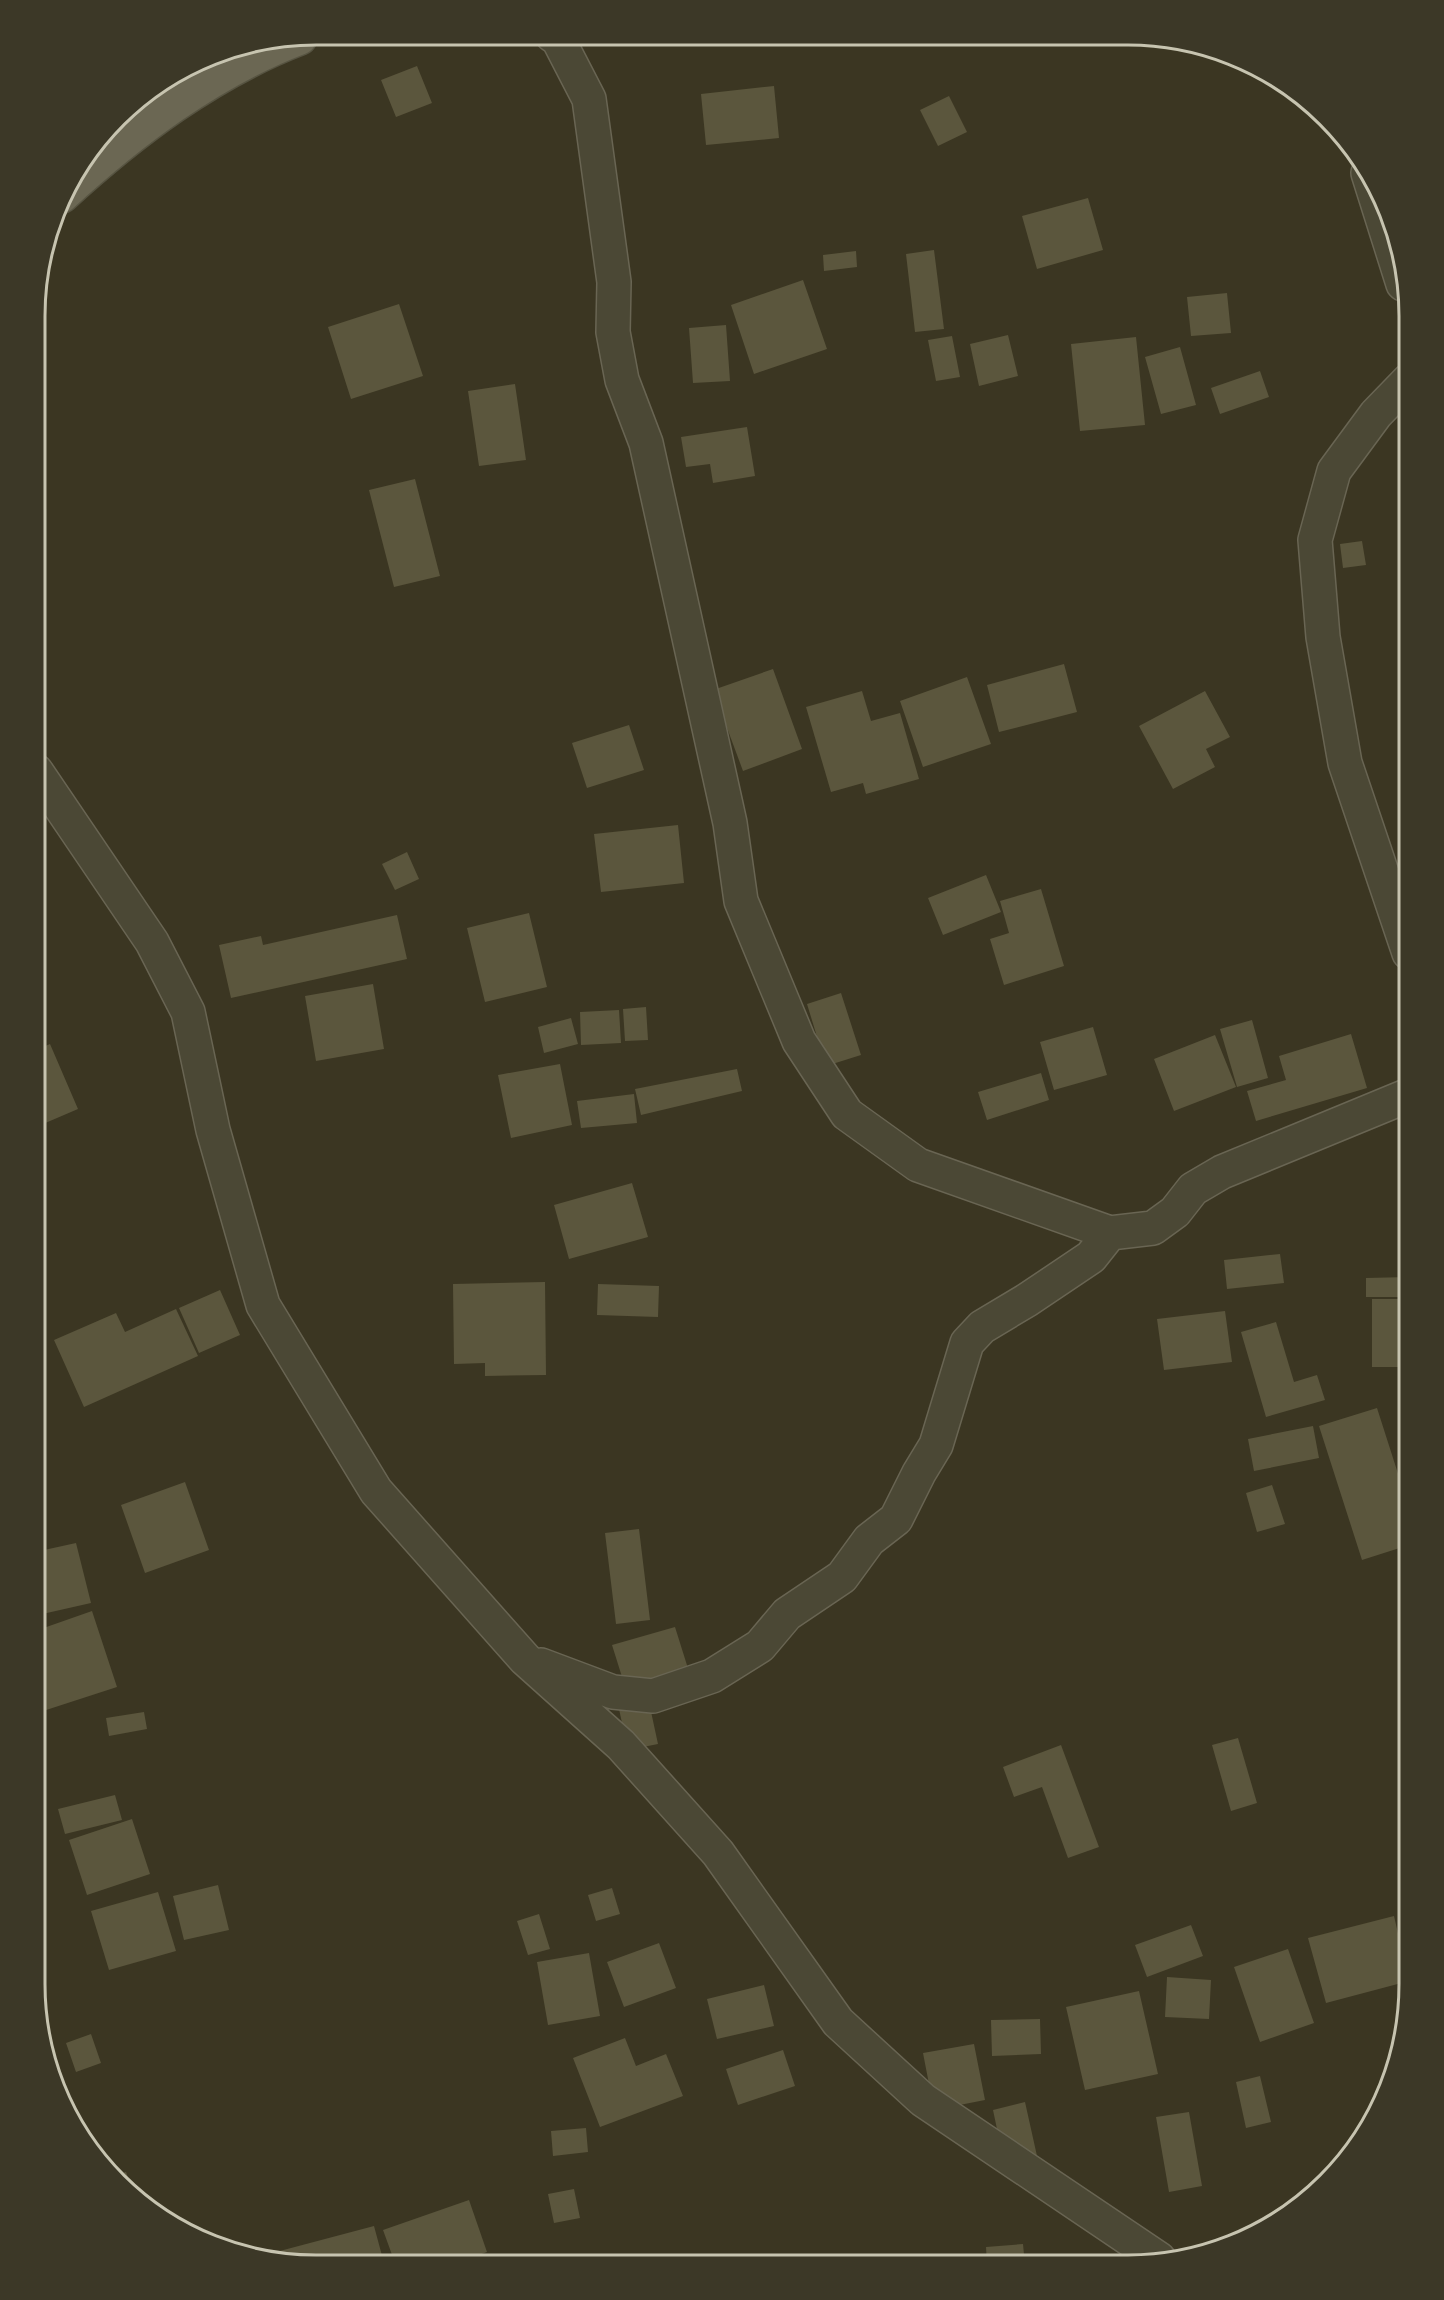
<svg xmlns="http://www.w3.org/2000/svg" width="1444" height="2300" font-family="'Exo 2',sans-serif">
  <rect width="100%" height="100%" fill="#3b3622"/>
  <path fill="#5b563d" d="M417,66L432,103L396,117L381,80Z
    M774,86L779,138L706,145L701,94Z
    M949,96L967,132L938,146L920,110Z
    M1088,198L1103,250L1037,269L1022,216Z
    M934,250L944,329L915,332L906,254Z
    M856,251L857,267L824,271L823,255Z
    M803,280L827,349L754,374L731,305Z
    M1227,293L1231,333L1191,336L1187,297Z
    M399,304L423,376L351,399L328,327Z
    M726,325L730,381L693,383L689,328Z
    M1008,335L1018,376L979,386L970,344Z
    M952,336L960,377L936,381L928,340Z
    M1136,337L1145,425L1080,431L1071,344Z
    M1180,347L1196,405L1161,414L1145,357Z
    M1260,371L1269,397L1220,414L1211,388Z
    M515,384L526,460L479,466L468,391Z
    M747,427L755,476L713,483L710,464L686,467L681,437Z
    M415,479L440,576L394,587L369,490Z
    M1362,541L1366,565L1343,568L1340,544Z
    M1409,593V623L1400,596Z
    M1064,664L1077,712L999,732L987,685Z
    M773,669L802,749L743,771L713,690Z
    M967,677L991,744L923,767L900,701Z
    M862,691L871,721L900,713L919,779L866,794L863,783L831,792L806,707Z
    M1205,691L1230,737L1206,749L1215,767L1173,789L1139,726Z
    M629,725L644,770L587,788L572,743Z
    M678,825L684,883L601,892L594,834Z
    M407,852L419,879L395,890L382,864Z
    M986,875L1001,912L943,935L928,898Z
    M1041,889L1064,966L1004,985L990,939L1009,933L1000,901Z
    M529,913L547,987L485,1002L467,928Z
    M397,915L407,959L231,998L219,945L261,936L263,945Z
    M373,984L384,1049L316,1061L305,996Z
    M841,993L861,1055L826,1066L807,1004Z
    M646,1007L648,1040L625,1041L623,1009Z
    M619,1010L621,1043L581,1045L580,1012Z
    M571,1018L578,1044L544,1053L538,1027Z
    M1252,1020L1268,1078L1237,1087L1220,1029Z
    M1093,1027L1107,1075L1054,1090L1040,1042Z
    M1351,1034L1367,1088L1256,1121L1247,1091L1286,1080L1279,1056Z
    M1215,1035L1236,1087L1174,1111L1154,1059Z
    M50,1044L78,1109L36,1127V1050Z
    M560,1064L572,1125L511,1138L498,1075Z
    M737,1069L742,1091L641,1115L635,1089Z
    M1041,1073L1049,1100L987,1120L978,1092Z
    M634,1094L637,1123L581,1128L577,1101Z
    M632,1183L648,1237L569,1259L554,1205Z
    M1280,1254L1284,1283L1227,1289L1224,1260Z
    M1409,1277V1297H1366V1278Z
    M545,1282L546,1375L485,1376V1363L454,1364L453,1284Z
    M598,1284L659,1286L658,1317L597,1315Z
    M220,1290L240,1335L199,1353L179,1308Z
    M1372,1299H1409V1367H1372Z
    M176,1309L198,1356L84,1407L54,1340L116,1313L125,1332Z
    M1225,1311L1232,1362L1164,1370L1157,1319Z
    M1276,1322L1294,1382L1317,1375L1325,1400L1266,1417L1241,1332Z
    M1377,1408L1409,1508V1545L1362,1560L1319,1426Z
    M1313,1426L1319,1458L1254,1471L1248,1439Z
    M185,1482L209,1550L145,1573L121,1505Z
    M1272,1485L1285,1524L1257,1532L1246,1493Z
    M639,1529L650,1620L616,1624L605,1533Z
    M76,1543L91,1603L38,1615L35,1603V1552Z
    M92,1611L117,1687L40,1712L35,1695V1631Z
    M675,1627L691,1678L628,1696L612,1645Z
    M647,1693L658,1744L628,1750L617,1700Z
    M144,1712L147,1729L109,1736L106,1718Z
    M1238,1738L1257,1803L1231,1811L1212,1745Z
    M1061,1745L1099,1847L1068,1858L1042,1787L1014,1797L1003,1767Z
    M115,1795L122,1820L65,1834L58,1809Z
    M132,1819L150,1874L87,1895L69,1840Z
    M218,1885L229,1930L184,1940L173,1896Z
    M612,1888L620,1914L596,1921L588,1895Z
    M158,1892L176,1951L109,1970L91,1911Z
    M539,1914L550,1949L528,1955L517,1921Z
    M1394,1916L1409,1981L1326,2003L1308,1938Z
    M1191,1925L1203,1956L1147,1977L1135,1945Z
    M659,1943L676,1988L624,2007L607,1962Z
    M1288,1949L1314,2023L1260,2042L1234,1967Z
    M589,1953L600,2016L548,2025L537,1962Z
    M1167,1977L1211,1980L1209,2019L1165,2017Z
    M764,1985L774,2026L717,2039L707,1999Z
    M1139,1991L1158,2074L1085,2090L1066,2007Z
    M1040,2019L1041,2054L992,2056L991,2020Z
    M91,2034L101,2063L76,2072L66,2043Z
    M625,2038L636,2066L666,2054L683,2096L600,2127L573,2058Z
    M974,2044L985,2100L934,2110L923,2053Z
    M783,2050L795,2086L738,2105L726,2069Z
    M1260,2076L1271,2122L1246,2128L1236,2082Z
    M1025,2102L1039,2165L1006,2172L993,2110Z
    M1189,2112L1202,2186L1169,2192L1156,2117Z
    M586,2128L588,2152L553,2156L551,2131Z
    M126,2172L135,2197L113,2176Z
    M574,2189L580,2218L554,2223L548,2194Z
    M469,2200L487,2252L454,2264L395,2263L383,2230Z
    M374,2226L384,2263H279L276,2252Z
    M1023,2244L1025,2265H987L986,2247Z
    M800,2254L803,2265L765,2264Z
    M945,2258L946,2265H922L921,2262Z"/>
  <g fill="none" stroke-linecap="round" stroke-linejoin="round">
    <g stroke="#696553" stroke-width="36">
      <path id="minor" d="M552,35L558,39L589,99L614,282L613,332L622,380L646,443L730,823L741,901L799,1041L847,1114L918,1165L1110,1233L1153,1228L1175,1212L1193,1189L1222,1172L1409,1095
        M1368,173L1403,284
        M36,771L152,942L188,1012L213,1130L263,1305L376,1491L525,1659L621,1745L718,1853L838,2022L923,2100L1159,2259
        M1409,953L1345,763L1323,637L1315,540L1334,471L1376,414L1409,380
        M541,1665L613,1692L653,1696L712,1676L760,1646L787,1614L842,1577L869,1540L896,1519L919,1473L936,1445L967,1343L982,1327L1027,1300L1091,1257L1110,1233"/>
    </g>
    <g stroke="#575442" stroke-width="36">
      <path id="major" d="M62,196C132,132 211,72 300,38"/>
    </g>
    <use href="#minor" stroke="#4b4835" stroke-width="33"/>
    <use href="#major" stroke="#6b6753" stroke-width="33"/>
  </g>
  <path d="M0 0H1444V2300H0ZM316 45H1128A271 271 0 0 1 1399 316V1984A271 271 0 0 1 1128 2255H316A271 271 0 0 1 45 1984V316A271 271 0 0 1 316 45Z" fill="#3c3827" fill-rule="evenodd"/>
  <path fill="none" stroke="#c7c4b0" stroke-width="3" d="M316 45H1128A271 271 0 0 1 1399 316V1984A271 271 0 0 1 1128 2255H316A271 271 0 0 1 45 1984V316A271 271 0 0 1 316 45Z"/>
</svg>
